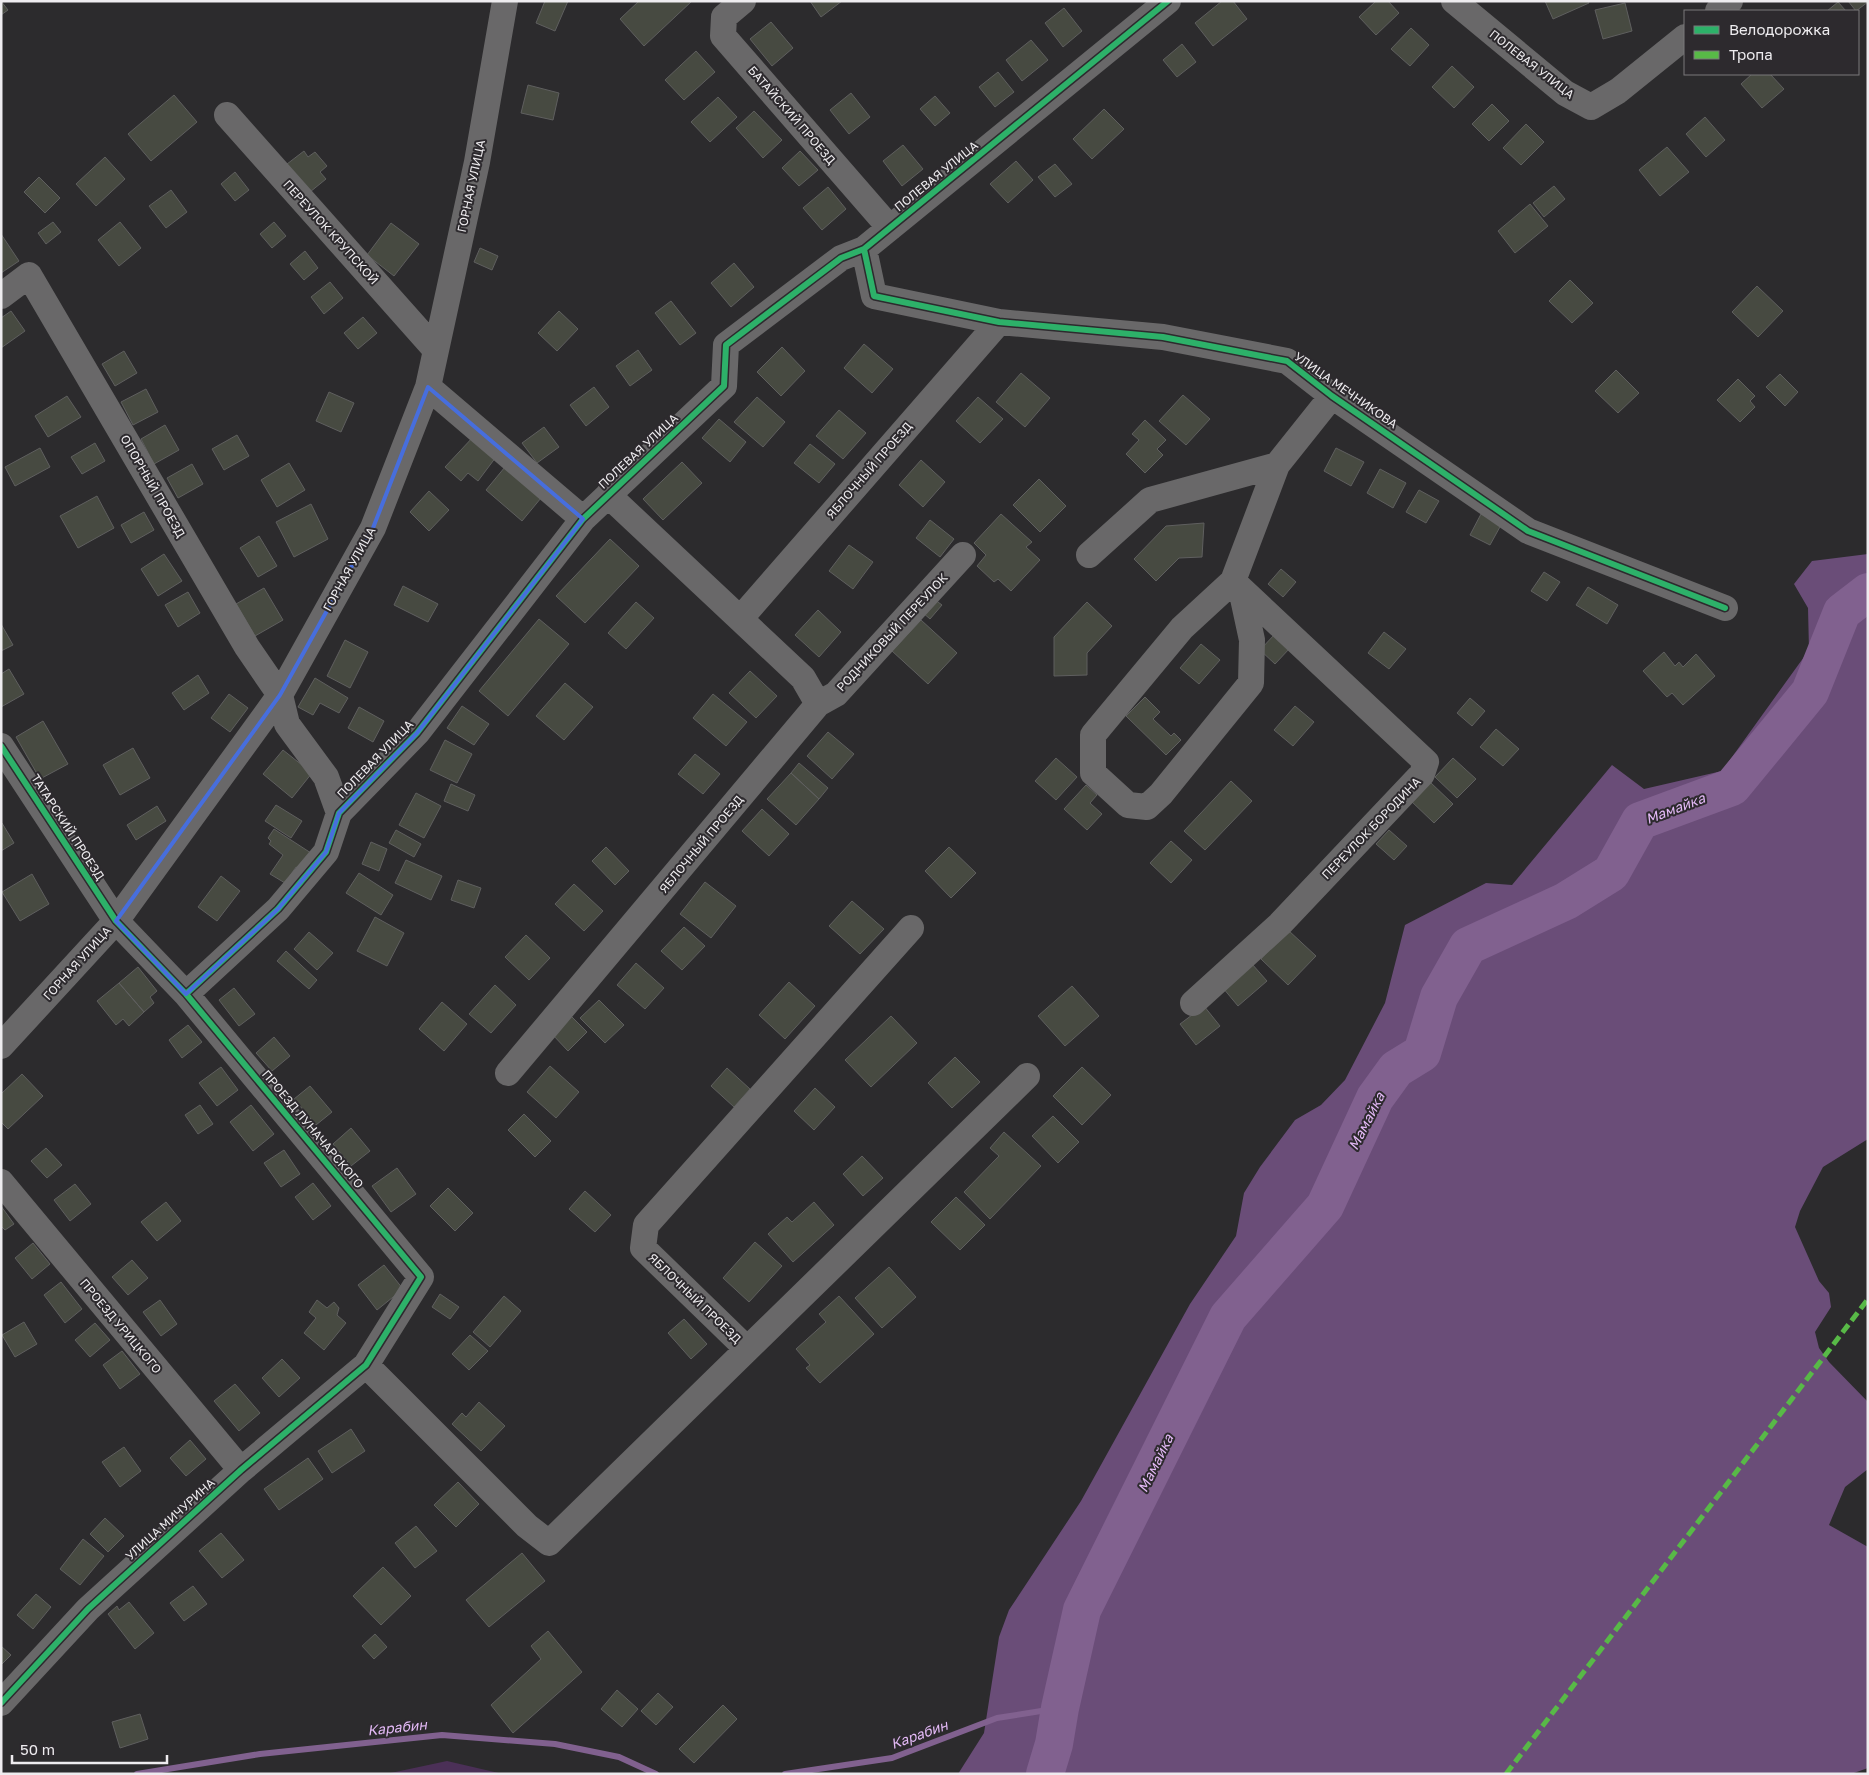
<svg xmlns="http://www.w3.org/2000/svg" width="1869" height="1775" font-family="'Golos Text',sans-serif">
  <rect width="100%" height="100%" fill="#2c2b2d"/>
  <path fill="#4b3057" d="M447,1761L503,1774H386Z"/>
  <path fill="#6a4d78" d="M1868,554V1139L1823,1167L1800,1211L1795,1227L1819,1281L1829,1293L1831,1307L1815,1332L1819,1348L1829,1362L1868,1402V1469L1845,1487L1829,1525L1868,1547V1768L1851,1774H958L984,1733L999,1637L1009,1610L1081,1501L1190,1304L1236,1236L1244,1193L1260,1167L1295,1120L1321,1105L1345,1080L1385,1003L1405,925L1486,883L1512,885L1612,765L1644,789L1722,771L1809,650L1808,608L1794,584L1812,561Z"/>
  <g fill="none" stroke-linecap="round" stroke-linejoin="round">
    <path stroke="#81618f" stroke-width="6" d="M137,1774L260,1754L442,1735L555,1744L619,1757L656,1774
      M785,1774L892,1758L997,1718L1060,1708"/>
    <path stroke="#81618f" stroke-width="38" d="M1045,1774L1054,1744L1060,1708L1082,1610L1228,1317L1325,1206L1375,1098L1396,1069L1422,1053L1439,997L1468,946L1566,901L1611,873L1640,821L1732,787L1810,692L1842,612L1868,592"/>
  </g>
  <path fill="#474a41" stroke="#5f5f5f" d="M1,1L8,10L1,15Z
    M545,1H568L555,31L536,23Z
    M639,1H692L644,46L620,19Z
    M810,1H842L821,17Z
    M1222,1H1233L1247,19L1213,46L1195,23Z
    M1376,1H1388L1399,13L1376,35L1359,17Z
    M1545,1H1588L1589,3L1553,19Z
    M1848,1H1868V2L1856,11Z
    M1838,2L1846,11H1827Z
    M1625,3L1632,31L1603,39L1595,10Z
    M1064,8L1082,31L1063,47L1045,23Z
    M771,22L793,48L772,66L750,39Z
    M1411,28L1429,45L1410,66L1391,49Z
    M1031,40L1048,60L1022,81L1006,60Z
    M1182,44L1196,62L1177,77L1163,60Z
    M696,51L715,72L684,100L665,80Z
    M1452,66L1474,87L1454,108L1432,87Z
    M998,72L1014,92L995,107L979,87Z
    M1752,74H1770L1784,89L1762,108L1741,84Z
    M528,85L559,93L553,120L521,113Z
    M851,93L870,117L849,134L830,110Z
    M174,95L197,122L151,161L128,134Z
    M935,96L950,113L935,126L920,109Z
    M718,97L737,117L710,142L691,122Z
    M1492,104L1509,121L1489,141L1472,124Z
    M1104,109L1124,129L1092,159L1073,139Z
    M754,111L782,140L763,158L736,128Z
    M1705,117L1725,140L1706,157L1686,134Z
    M1526,124L1544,142L1521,165L1503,148Z
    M903,145L923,169L902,186L883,161Z
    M1667,147L1689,172L1660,196L1639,170Z
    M304,151L308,157L315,152L327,166L320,172L326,179L310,192L287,164Z
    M800,151L818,170L799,186L782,168Z
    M105,157L125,179L96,206L76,184Z
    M1016,161L1033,180L1008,203L990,184Z
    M1055,164L1072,184L1055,197L1038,177Z
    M235,172L249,190L235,201L221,184Z
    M39,177L60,198L45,213L24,192Z
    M1554,186L1565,199L1544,217L1533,203Z
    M828,187L846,209L822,230L803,208Z
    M171,190L187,212L166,228L149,206Z
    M1530,204L1548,226L1515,253L1498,231Z
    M53,222L61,232L46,244L38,233Z
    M120,222L141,248L119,266L98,240Z
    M274,222L286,236L272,248L260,234Z
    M391,223L419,244L394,276L367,255Z
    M1,234L19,261L1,273Z
    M480,248L498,256L492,270L474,262Z
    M305,251L318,268L304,280L290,264Z
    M734,263L754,287L731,307L711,283Z
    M1570,280L1593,303L1572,323L1549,301Z
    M330,282L343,298L324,314L311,297Z
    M1757,286L1783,311L1758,337L1732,312Z
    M671,301L696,333L680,345L655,313Z
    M11,311L25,331L1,348V318Z
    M559,311L578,329L557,351L538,333Z
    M363,317L377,333L358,349L344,333Z
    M864,344L893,369L872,393L844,368Z
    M782,347L805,371L781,396L757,372Z
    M638,350L652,370L630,386L616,366Z
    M124,351L137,373L115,386L102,364Z
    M1616,370L1639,393L1618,413L1595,391Z
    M1021,373L1050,398L1025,427L996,402Z
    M1780,374L1798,392L1785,406L1766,387Z
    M1738,379L1755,396L1750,401L1755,407L1740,422L1717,400Z
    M594,387L609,407L586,426L570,405Z
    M146,389L158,412L133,425L121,402Z
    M329,392L354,403L341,432L316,421Z
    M1183,395L1210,419L1186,445L1159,421Z
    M67,396L81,417L48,437L35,416Z
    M757,397L785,422L763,447L734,422Z
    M978,397L1003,419L980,443L956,421Z
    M839,410L866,433L843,459L816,436Z
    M719,419L746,442L730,462L702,438Z
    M1145,420L1166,440L1157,449L1163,455L1145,473L1126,454L1139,440L1132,434Z
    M165,425L179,450L154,464L141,439Z
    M544,427L559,447L537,463L522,443Z
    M237,435L249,456L224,470L212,449Z
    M474,436L496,457L478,481L468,473L461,481L445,467Z
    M95,443L105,461L82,474L71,457Z
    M810,444L835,464L819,483L794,463Z
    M40,448L50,467L15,486L5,467Z
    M1336,448L1364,462L1351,486L1324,471Z
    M921,460L945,482L923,507L899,485Z
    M682,462L702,483L663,520L643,499Z
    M289,463L305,490L277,507L261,480Z
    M192,464L203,484L178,498L167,478Z
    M505,467L541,498L522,521L486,490Z
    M1380,469L1406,483L1393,508L1367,493Z
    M1039,479L1066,506L1040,532L1013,505Z
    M1419,490L1439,501L1426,523L1406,512Z
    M429,491L449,510L429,531L410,512Z
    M97,496L114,528L78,548L60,516Z
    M311,504L328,539L294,557L276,522Z
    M144,512L154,530L131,543L121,525Z
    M1001,514L1032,542L1026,547L1040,560L1011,591L998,579L994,582L977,566L986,555L974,543Z
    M1481,514L1501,525L1490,545L1470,535Z
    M930,520L954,539L940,557L916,538Z
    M1204,523L1202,557L1179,558L1156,581L1134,559L1166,526Z
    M259,536L277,566L258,577L240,548Z
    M610,539L639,566L585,623L556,596Z
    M849,545L873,562L853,589L829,571Z
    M164,554L182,581L158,596L141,569Z
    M1281,569L1296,582L1283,597L1268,584Z
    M1544,572L1560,582L1547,601L1531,591Z
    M403,586L438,604L428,622L394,605Z
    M1588,587L1618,605L1607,624L1576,605Z
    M264,588L283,620L255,636L236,604Z
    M188,592L200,613L178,627L165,605Z
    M934,599L942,605L930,619L922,612Z
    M636,602L654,618L626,649L608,633Z
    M1087,602L1112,626L1087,653V675L1054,676V637Z
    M818,610L841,632L819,657L795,635Z
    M539,619L569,644L508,716L479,691Z
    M921,620L957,653L928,684L892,651Z
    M1,624L13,645L1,651Z
    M1384,632L1406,649L1389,669L1368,653Z
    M1275,634L1290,648L1275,664L1260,650Z
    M345,640L368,652L350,688L327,676Z
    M1201,644L1220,660L1199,684L1180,668Z
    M1664,652L1675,666L1679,662L1683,667L1696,654L1715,676L1683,705L1672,693L1667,697L1643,671Z
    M9,669L24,694L1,707V674Z
    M750,671L777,696L756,718L729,693Z
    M198,675L209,693L184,710L172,693Z
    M315,678L348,698L339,713L320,703L313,715L298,707Z
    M565,683L593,707L564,740L536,716Z
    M229,694L248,708L230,732L211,718Z
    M713,694L747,722L726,746L693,718Z
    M1145,697L1160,712L1153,719L1171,736L1174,733L1181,740L1166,755L1126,716Z
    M1470,698L1485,711L1472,726L1457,713Z
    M462,706L489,724L474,745L447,728Z
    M1295,706L1314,722L1293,746L1274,730Z
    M359,707L384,721L373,742L348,728Z
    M43,721L68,764L40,779L16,737Z
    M1496,729L1519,749L1503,766L1480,747Z
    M828,732L854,754L832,779L807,756Z
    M445,740L472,754L457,783L430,770Z
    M133,748L150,778L120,795L103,765Z
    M283,750L312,773L292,798L263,774Z
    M695,754L720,774L703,794L678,774Z
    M1056,758L1077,777L1056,800L1035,781Z
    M1453,758L1476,779L1457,798L1435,777Z
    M799,763L828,788L819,799L791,773Z
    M791,773L819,799L796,825L767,799Z
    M1231,781L1252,801L1205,850L1184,831Z
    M1429,781L1453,804L1434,823L1410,800Z
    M451,784L475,795L468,811L444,801Z
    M1086,785L1097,795L1090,803L1102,814L1087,830L1064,809Z
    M416,793L441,806L424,838L399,825Z
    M276,805L302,821L291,838L265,821Z
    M157,806L166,821L136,840L127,825Z
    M762,809L789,834L769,856L742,831Z
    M2,823L14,843L1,851V824Z
    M274,829L311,853L300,869L296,867L285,883L270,874L283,855L269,844L271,841L268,838Z
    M396,830L421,844L414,857L389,843Z
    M1389,830L1407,846L1394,860L1376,844Z
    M1171,841L1192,860L1171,883L1150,863Z
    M371,842L387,849L379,871L362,864Z
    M606,847L629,871L615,885L592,861Z
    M949,847L976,873L951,898L925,871Z
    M406,860L442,876L431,900L395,883Z
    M359,873L393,895L381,915L346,893Z
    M32,874L49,904L20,921L2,892Z
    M221,876L240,891L217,921L198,907Z
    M458,880L481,888L474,908L451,900Z
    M705,882L736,906L711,938L680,914Z
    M574,884L603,911L584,931L555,904Z
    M852,901L884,929L860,954L829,926Z
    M375,917L404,933L387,966L357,951Z
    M684,927L705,946L682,970L661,951Z
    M1288,930L1316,956L1288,985L1261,959Z
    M309,932L333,953L317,970L294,949Z
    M526,935L550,958L529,980L505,957Z
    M286,951L317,980L309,989L277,961Z
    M636,963L664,988L645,1009L617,985Z
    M1252,964L1267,981L1238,1006L1223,988Z
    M138,967L157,991L150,997L154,1003L144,1012L119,983Z
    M789,982L815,1006L785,1039L759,1015Z
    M119,983L144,1012L129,1026L123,1019L116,1025L97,1001Z
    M495,985L516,1005L491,1033L469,1014Z
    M1072,986L1099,1016L1065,1046L1038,1016Z
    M234,988L255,1014L239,1026L219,1000Z
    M599,1000L624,1025L605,1043L580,1018Z
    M442,1002L467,1024L444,1051L419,1029Z
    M1204,1006L1220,1026L1196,1045L1180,1024Z
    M570,1015L587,1032L568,1051L552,1034Z
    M891,1016L917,1043L871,1087L845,1060Z
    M188,1025L202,1042L182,1058L169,1040Z
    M274,1037L290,1056L272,1071L256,1053Z
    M955,1057L980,1082L952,1108L928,1083Z
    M550,1066L579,1092L556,1118L527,1092Z
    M221,1067L238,1090L217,1106L199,1083Z
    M1082,1067L1111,1095L1082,1125L1053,1096Z
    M727,1068L750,1089L734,1107L711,1086Z
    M22,1074L43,1096L8,1129L1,1122V1094Z
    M310,1086L332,1112L316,1125L294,1099Z
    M815,1088L835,1107L814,1130L794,1111Z
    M200,1105L213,1124L198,1134L185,1115Z
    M251,1105L274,1134L253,1151L230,1122Z
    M524,1114L551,1141L535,1157L508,1130Z
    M1053,1116L1079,1142L1058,1163L1032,1136Z
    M351,1128L370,1151L351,1166L333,1144Z
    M1004,1132L1041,1166L990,1219L964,1192L999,1156L990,1148Z
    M46,1148L62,1165L47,1178L31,1161Z
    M284,1150L300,1174L281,1187L264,1163Z
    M862,1156L883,1178L863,1196L843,1174Z
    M397,1168L416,1194L391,1212L372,1186Z
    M313,1183L331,1206L313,1220L295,1197Z
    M75,1184L91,1204L70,1221L54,1200Z
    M448,1188L473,1213L455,1231L430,1206Z
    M585,1191L611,1215L595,1232L569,1209Z
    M956,1197L985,1225L960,1250L931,1222Z
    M166,1202L181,1221L157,1241L141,1222Z
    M814,1202L834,1225L793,1262L768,1234L787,1217L792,1222Z
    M1,1206L14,1224L5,1230L1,1226Z
    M755,1242L782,1266L749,1302L723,1278Z
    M33,1243L50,1264L32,1279L15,1258Z
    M132,1260L148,1278L128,1295L112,1277Z
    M384,1265L403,1289L377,1310L358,1285Z
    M889,1267L916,1297L882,1328L855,1298Z
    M61,1282L82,1309L65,1323L44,1295Z
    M440,1294L459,1307L450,1319L432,1307Z
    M504,1296L521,1311L490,1347L473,1332Z
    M839,1296L874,1334L820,1383L806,1368L810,1365L796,1349L826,1322L819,1314Z
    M160,1300L177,1324L161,1336L143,1312Z
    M317,1300L327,1308L334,1302L339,1308L337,1315L346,1323L324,1350L304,1333L316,1318L309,1312Z
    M684,1319L707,1344L691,1359L668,1333Z
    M24,1322L37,1344L15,1357L2,1335Z
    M95,1323L110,1340L90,1357L75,1340Z
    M470,1335L488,1351L469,1370L452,1354Z
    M122,1351L140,1374L120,1389L103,1365Z
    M282,1359L300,1378L279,1397L262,1378Z
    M235,1384L260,1413L239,1431L214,1401Z
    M479,1402L505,1426L481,1451L452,1424L462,1413L466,1417Z
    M351,1429L365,1451L332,1473L318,1451Z
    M190,1440L206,1459L186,1476L170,1458Z
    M124,1447L141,1471L120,1487L102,1462Z
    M308,1458L323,1479L279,1510L264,1489Z
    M458,1482L479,1504L456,1527L434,1505Z
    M105,1518L124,1536L108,1552L90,1534Z
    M416,1526L437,1551L415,1568L395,1543Z
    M221,1533L244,1560L222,1578L199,1551Z
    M83,1539L104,1556L80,1585L60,1569Z
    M522,1553L545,1581L489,1627L466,1600Z
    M383,1567L411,1596L381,1625L353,1596Z
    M193,1586L207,1604L184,1621L170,1603Z
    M36,1594L51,1607L33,1629L17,1615Z
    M129,1602L154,1633L135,1649L108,1614L117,1606L119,1610Z
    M548,1631L582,1672L513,1733L491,1705L541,1659L531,1646Z
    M375,1634L387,1647L374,1659L362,1646Z
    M1,1646L11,1655L1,1665Z
    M617,1690L638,1709L622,1727L601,1709Z
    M658,1693L673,1707L656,1725L641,1711Z
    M723,1705L737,1719L694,1763L679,1749Z
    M140,1714L148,1739L120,1748L112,1722Z"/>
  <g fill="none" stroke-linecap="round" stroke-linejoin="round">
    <path stroke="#696869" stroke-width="26" d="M743,1L724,17L723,36L890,228
      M1454,1L1565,93L1591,107L1618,91L1685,37
      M1718,11L1730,1
      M227,115L435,349
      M864,249L874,296L999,322L1163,337L1287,361L1332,396L1528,531L1725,608
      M1,296L29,275L247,647L280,695L287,724L326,777L339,813
      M428,387L583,519
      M1089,555L1150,500L1277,465
      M1241,589L1252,640L1251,683L1161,794L1147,807L1128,805L1093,773V735L1182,628L1233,581L1277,465L1332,396
      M740,619L999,322
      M818,704L836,694L963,555
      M1,746L116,921L186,994L421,1277L366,1365L241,1470L88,1609L1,1703
      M186,994L278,909L326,852L339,813L417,733L583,519L724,386L726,345L841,258L864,249L1168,1
      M1193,1003L1280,924L1422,774L1426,762L1238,586
      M1,1046L116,921L280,695L373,528L428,387L477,162L505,1
      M508,1073L818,704L803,678L608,495
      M1,1182L241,1470
      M747,1349L643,1248L646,1225L911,928
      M366,1365L527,1526L549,1543L1027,1076"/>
    <path stroke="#58b947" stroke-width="5" stroke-dasharray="10 5" stroke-linecap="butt" d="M1506,1774L1868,1299"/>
    <g stroke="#2d2a2e" stroke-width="9">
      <path id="cycleway" d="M864,249L874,296L999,322L1163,337L1287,361L1332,396L1528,531L1725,608
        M1,746L116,921L186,994L421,1277L366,1365L241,1470L88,1609L1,1703
        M186,994L278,909L326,852L339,813L417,733L583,519L724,386L726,345L841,258L864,249L1168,1"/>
    </g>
    <use href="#cycleway" stroke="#2db169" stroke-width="6"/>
  </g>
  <path fill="none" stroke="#476edd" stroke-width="4" stroke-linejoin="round" d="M428,387L583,519L417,733L339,813L326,852L278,909L186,994L116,921L280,695L373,528Z"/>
  <g text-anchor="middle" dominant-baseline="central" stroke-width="4" stroke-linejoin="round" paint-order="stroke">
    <g font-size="12" fill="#eeecef" stroke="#2d2a2e">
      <text transform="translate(1532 64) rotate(38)">ПОЛЕВАЯ УЛИЦА</text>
      <text transform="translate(792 115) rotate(49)">БАТАЙСКИЙ ПРОЕЗД</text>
      <text transform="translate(936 176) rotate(-39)">ПОЛЕВАЯ УЛИЦА</text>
      <text transform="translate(471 186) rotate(-78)">ГОРНАЯ УЛИЦА</text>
      <text transform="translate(331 232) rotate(48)">ПЕРЕУЛОК КРУПСКОЙ</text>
      <text transform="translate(1346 390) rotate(35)">УЛИЦА МЕЧНИКОВА</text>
      <text transform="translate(638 451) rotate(-43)">ПОЛЕВАЯ УЛИЦА</text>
      <text transform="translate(869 470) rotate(-49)">ЯБЛОЧНЫЙ ПРОЕЗД</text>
      <text transform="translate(153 486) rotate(60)">ОПОРНЫЙ ПРОЕЗД</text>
      <text transform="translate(349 569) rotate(-61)">ГОРНАЯ УЛИЦА</text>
      <text transform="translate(892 632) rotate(-47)">РОДНИКОВЫЙ ПЕРЕУЛОК</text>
      <text transform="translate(375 759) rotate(-46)">ПОЛЕВАЯ УЛИЦА</text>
      <text transform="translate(68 827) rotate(57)">ТАТАРСКИЙ ПРОЕЗД</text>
      <text transform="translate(1371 828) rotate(-46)">ПЕРЕУЛОК БОРОДИНА</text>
      <text transform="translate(701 844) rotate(-50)">ЯБЛОЧНЫЙ ПРОЕЗД</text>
      <text transform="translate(77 963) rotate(-48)">ГОРНАЯ УЛИЦА</text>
      <text transform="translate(313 1129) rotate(50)">ПРОЕЗД ЛУНАЧАРСКОГО</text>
      <text transform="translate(695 1298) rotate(44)">ЯБЛОЧНЫЙ ПРОЕЗД</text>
      <text transform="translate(121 1326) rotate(50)">ПРОЕЗД УРИЦКОГО</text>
      <text transform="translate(170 1519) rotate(-42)">УЛИЦА МИЧУРИНА</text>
    </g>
    <g font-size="14" font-style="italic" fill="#e4baf7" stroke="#2d2a2e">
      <text transform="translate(1675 808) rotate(-21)">Мамайка</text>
      <text transform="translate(1366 1121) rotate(-63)">Мамайка</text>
      <text transform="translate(1155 1463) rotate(-64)">Мамайка</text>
      <text transform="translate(397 1727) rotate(-6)">Карабин</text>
      <text transform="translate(919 1734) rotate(-20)">Карабин</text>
    </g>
  </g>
  <rect width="1869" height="1775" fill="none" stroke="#eeecef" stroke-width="5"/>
  <rect x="1684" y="10" width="175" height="65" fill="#2d2a2e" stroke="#7a787b"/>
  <rect x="1694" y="26" width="25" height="8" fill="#2db169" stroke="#7a787b"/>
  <text x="1729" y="35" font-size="15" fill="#eeecef">Велодорожка</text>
  <rect x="1694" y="51" width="25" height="8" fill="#58b947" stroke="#7a787b"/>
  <text x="1729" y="60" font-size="15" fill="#eeecef">Тропа</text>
  <path d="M12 1755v8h155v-8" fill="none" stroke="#eeecef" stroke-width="2.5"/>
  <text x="20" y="1755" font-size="15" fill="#eeecef" stroke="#2d2a2e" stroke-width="4" paint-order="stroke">50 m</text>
</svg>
